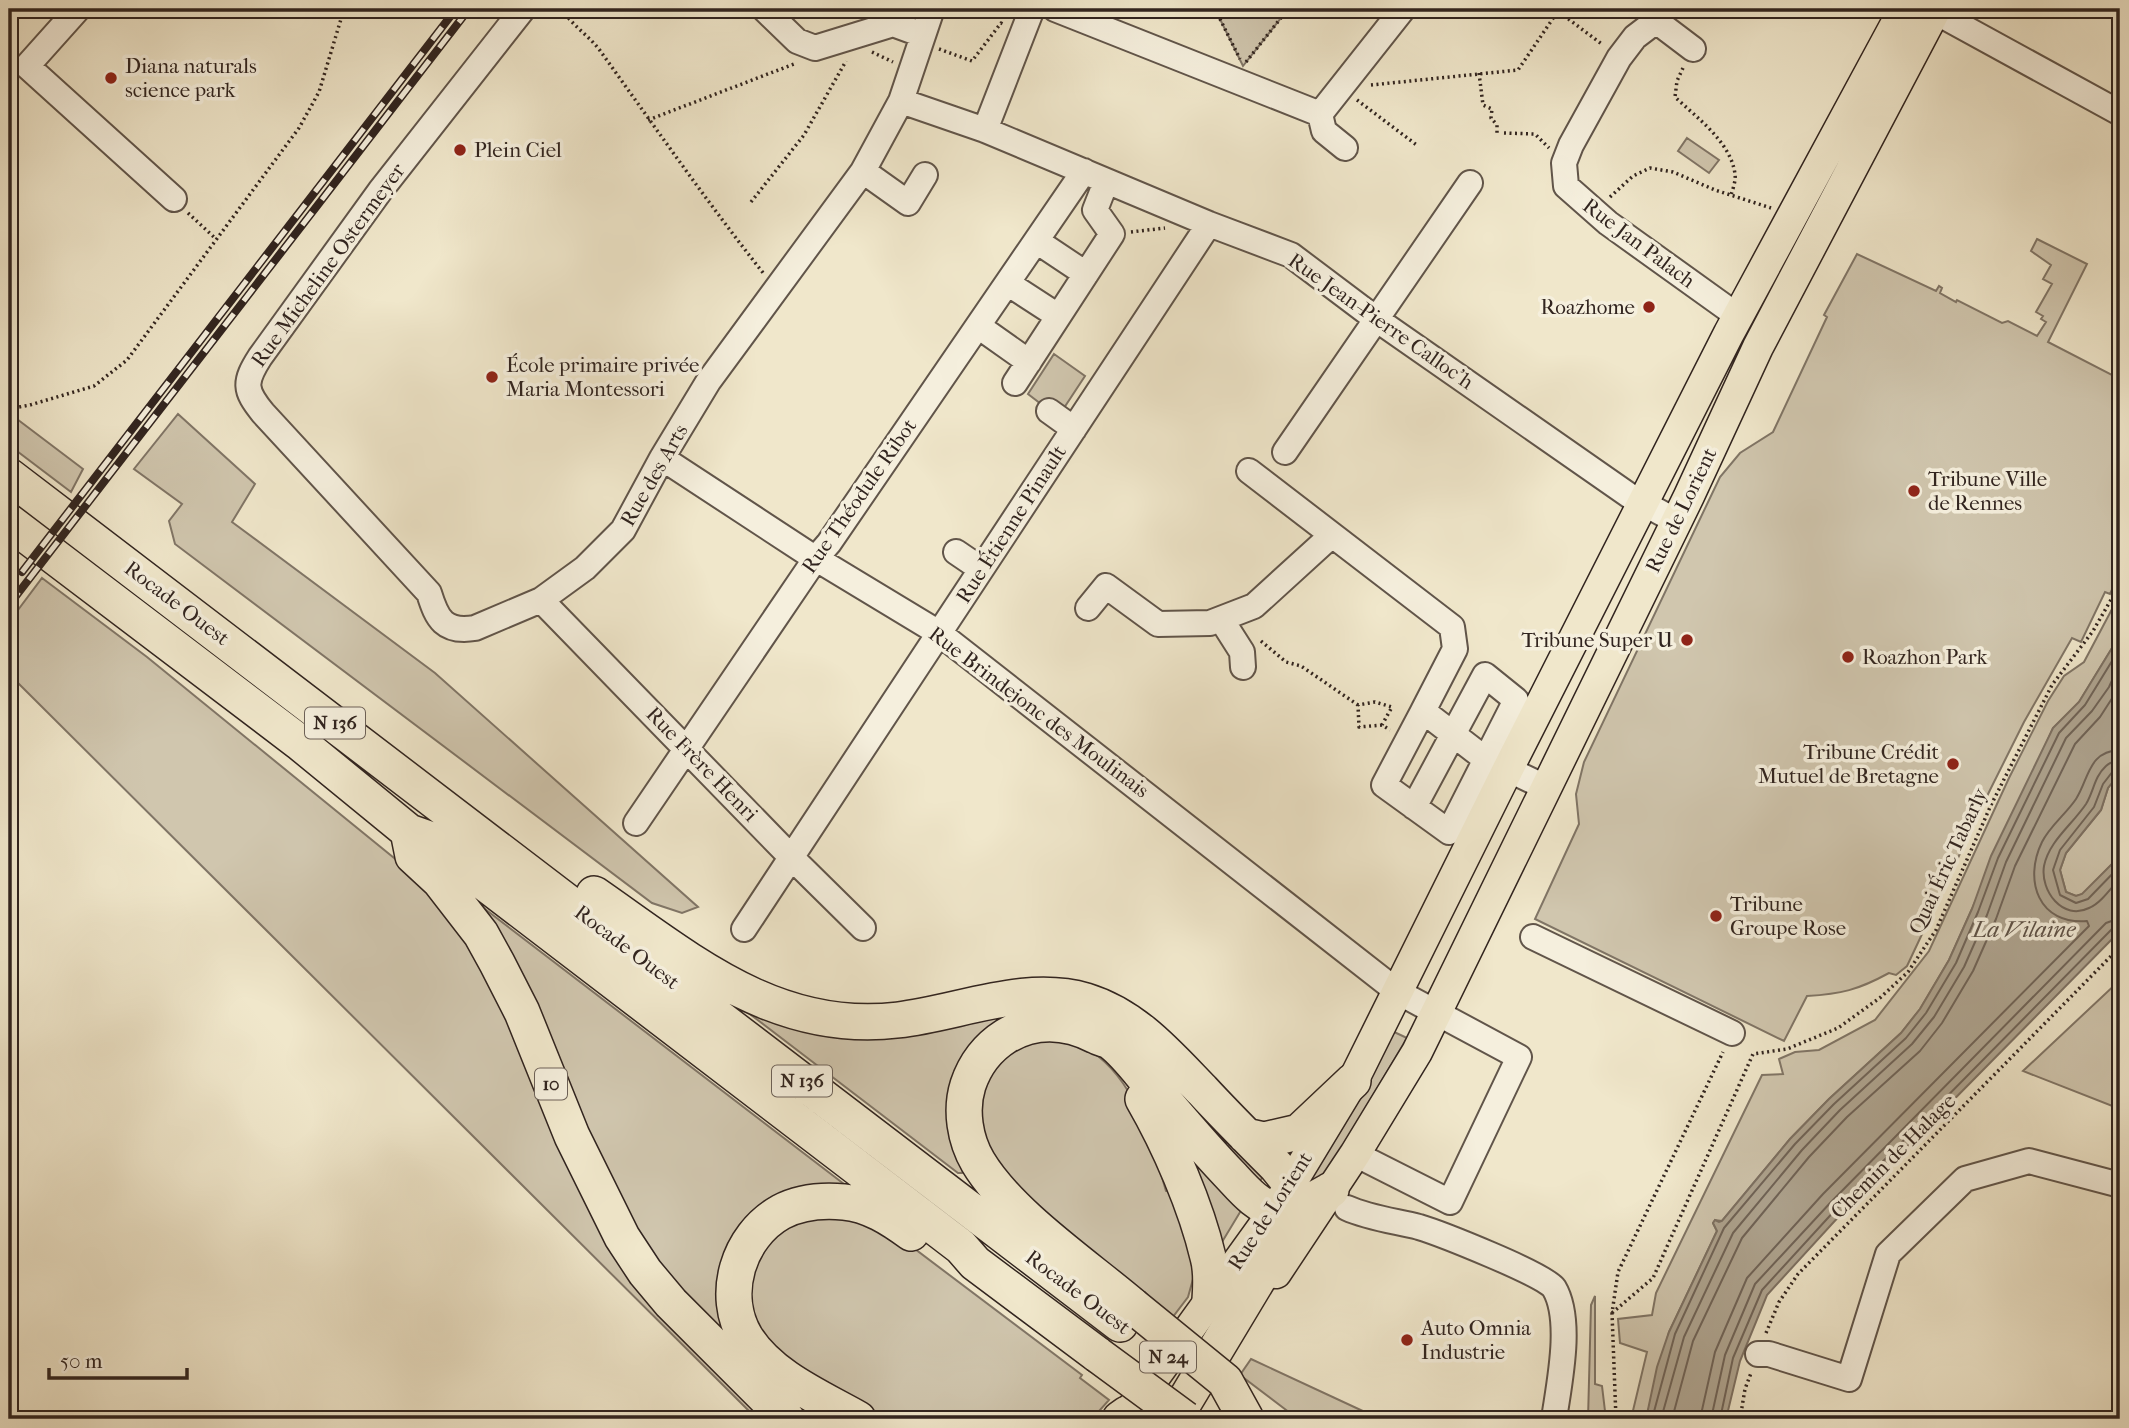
<svg xmlns="http://www.w3.org/2000/svg" width="2129" height="1428" font-family="'IM FELL French Canon',serif">
  <rect width="100%" height="100%" fill="#f0e7cb"/>
  <filter id="stains"><feTurbulence type="fractalNoise" baseFrequency=".00286" numOctaves="4"/><feColorMatrix values="0 0 0 0 .2 0 0 0 0 .09 0 0 0 0 .02 0 0 0 .5 -.17"/></filter>
  <radialGradient id="worn" r=".72"><stop offset=".6" stop-color="#630" stop-opacity="0"/><stop offset="1" stop-color="#630" stop-opacity=".3"/></radialGradient>
  <path fill="#d0c6ae" stroke="#807566" stroke-width="2" d="M1215,9H1288L1243,66Z
    M1687,138L1719,160L1709,173L1678,151Z
    M2037,239L2087,264L2048,342L2120,379V572L2110,594L2105,592L2081,642L2072,638L2024,722L1990,790L1907,966L1896,975L1889,973C1858,990 1841,994 1807,996L1784,1041L1535,919L1579,824L1576,794L1584,762L1720,477L1740,453L1773,432L1827,317L1824,315L1857,254L1936,291L1939,286L1942,288L1940,293L1956,302L1957,300L2002,323L2008,321L2037,336L2046,322L2041,319L2043,316L2036,312L2052,284L2043,279L2051,265L2031,251Z
    M1054,354L1085,376L1058,417L1028,394Z
    M9,413L83,469L71,492L9,445Z
    M178,414L255,484L232,522L435,673L698,907L682,913L652,903L175,544L169,521L182,504L134,469Z
    M42,578L147,657L399,862L454,916L492,974L545,1102L771,1419H757L9,674V622Z
    M2120,594V635L2079,702L2053,728L1949,960L1920,1009L1901,1033L1829,1099L1790,1139L1722,1221L1715,1220L1713,1223L1717,1231L1669,1332L1646,1419H1631L1647,1352L1620,1343L1618,1319L1652,1315L1656,1293L1762,1075L1783,1074L1779,1059L1795,1052L1819,1050L1875,1020L1929,951L2009,778L2048,701L2064,676L2084,662Z
    M2120,773V856L2083,894L2076,896L2066,892L2060,870L2066,853L2101,810L2108,788Z
    M475,906H481L857,1194L792,1200L727,1305L842,1419H799L662,1280Z
    M2120,980V1109L2023,1071Z
    M738,1005L987,1010L1107,1020L1267,1171L1257,1185L1130,1048L993,1027L963,1171L962,1173H958Z
    M1392,1031L1407,1038L1323,1180L1302,1187Z
    M1062,1039C1072,1043 1083,1046 1092,1052C1136,1081 1152,1143 1166,1191L1176,1193L1195,1272L1188,1297L1172,1318L1020,1191L988,1151L980,1116L984,1089L989,1077L1003,1058L1030,1042Z
    M1177,1134L1245,1204L1219,1247Z
    M826,1213L895,1234L1082,1375L1080,1378L1109,1400L1092,1419H879L834,1396L793,1372L751,1320L748,1276L776,1230Z
    M1595,1296V1384L1602,1386L1605,1411L1609,1419H1588L1591,1305Z
    M1251,1359L1380,1419H1298L1240,1375Z"/>
  <path fill="#afa591" stroke="#7d7163" stroke-width="2" d="M2120,635V773L2108,788L2101,810L2066,853L2060,870L2066,892L2076,896L2082,894L2120,856V931L1842,1213L1767,1295L1740,1361L1726,1419H1646L1657,1367L1669,1332L1717,1231L1713,1223L1715,1220L1719,1222L1722,1221L1790,1139L1829,1099L1901,1033L1920,1009L1949,960L1972,909L1991,856L2053,728L2079,702Z"/>
  <g fill="none" stroke-linecap="round" stroke-linejoin="round">
    <path stroke="#706458" stroke-width="2" d="M2120,761C2114,761 2110,762 2106,766C2094,777 2094,791 2086,804C2072,825 2049,841 2044,866C2040,891 2063,921 2089,908C2101,903 2111,888 2120,878
      M2120,769L2113,771L2103,784L2094,807L2060,850L2053,870L2060,895L2076,903L2088,899L2120,866
      M1652,1419L1675,1334L1724,1228L1795,1144L1834,1104L1906,1038L1926,1013L1956,963L1978,912L1998,858L2059,733L2085,705L2120,648
      M1661,1419L1684,1337L1733,1233L1802,1150L1840,1110L1912,1044L1934,1017L1964,967L1987,915L2006,862L2066,738L2092,711L2109,687L2120,663
      M1672,1419L1693,1341L1742,1238L1809,1157L1847,1117L1920,1051L1942,1023L1973,971L1996,919L2015,866L2075,744L2100,717L2120,686
      M1700,1419L1715,1352L1747,1278L1823,1194L2089,926L2087,921C2039,925 2023,881 2042,842C2050,826 2066,814 2076,799C2089,779 2088,751 2120,750
      M1711,1419L1725,1355L1755,1284L1831,1202L2106,923L2120,918
      M1720,1419L1733,1358L1762,1290L1837,1208L2112,929L2120,927"/>
    <g stroke="#61554a" stroke-width="28">
      <path id="minor" d="M78,9L27,66L174,199
        M523,9L380,191L260,357C244,382 244,390 263,413L429,593C437,619 444,633 475,628L541,600L585,568L623,530L662,458L708,382L863,171L901,101L932,9
        M764,9L797,41L815,48L893,24L923,35
        M1055,9L1320,114
        M1930,9L2120,113
        M1693,49L1656,21L1635,37L1619,58L1571,145L1564,163L1566,186L1608,223L1739,317
        M901,101L985,130L1209,224L1291,255L1376,319L1630,496L1676,521
        M1320,114L1403,9
        M1320,114L1324,131L1345,148
        M985,130L1032,9
        M863,171L908,203L925,175
        M1047,248L1086,274
        M1018,290L1058,316
        M988,333L1029,362
        M1015,383L1112,234L1095,210L1106,182
        M1049,411L1074,429
        M1285,452L1470,183
        M662,458L810,555L939,633L1398,992L1519,1057L1450,1202L1355,1154
        M1249,471L1452,627L1455,649L1423,711L1484,758L1545,787
        M956,552L981,569
        M541,600L791,857L863,928
        M1088,608L1106,586L1158,624L1210,623L1254,606L1332,535
        M1221,619L1242,652L1243,667
        M1414,807L1485,675L1516,700L1449,832L1384,785L1423,711
        M636,823L816,558L829,543L1084,171
        M744,929L1209,224
        M1533,937L1732,1033
        M1347,1208C1369,1218 1395,1221 1419,1227C1439,1233 1546,1275 1554,1288C1573,1320 1559,1384 1554,1419
        M1758,1354H1769L1849,1379L1888,1254L1965,1179L2029,1161L2120,1185"/>
    </g>
    <g stroke="#31241f" stroke-width="33">
      <path id="major" d="M1276,1273L1355,1154L1417,1052L1689,496L1758,347L1936,9
        M1133,1407L1275,1210L1353,1081L1508,769L1729,333L1904,9"/>
    </g>
    <g stroke="#31241f" stroke-width="38">
      <path id="highway" d="M9,476L1120,1324
        M9,522L299,742L409,832L426,838L961,1247L975,1263L1098,1355
        M409,836L413,856L440,881L481,934L497,963L522,1012L572,1136L622,1237L645,1272L671,1303L787,1419
        M594,894C688,959 775,1035 898,1020C959,1013 1024,983 1086,1001C1135,1016 1168,1055 1202,1090C1226,1116 1251,1141 1276,1166L1290,1183L1292,1195L1291,1208L1275,1251L1174,1419
        M1143,1099C1169,1144 1196,1206 1208,1257C1212,1271 1211,1286 1210,1300
        M1246,1136L1264,1140L1299,1132L1353,1081
        M1133,1306C1086,1266 1009,1214 978,1162C965,1140 960,1110 968,1085C975,1064 987,1048 1006,1036C1035,1019 1067,1021 1096,1036C1101,1039 1107,1039 1111,1042C1127,1054 1140,1073 1154,1089C1179,1118 1204,1148 1231,1176C1243,1189 1259,1208 1277,1210C1296,1212 1316,1198 1331,1190
        M858,1419C819,1397 771,1377 746,1338C720,1295 738,1236 781,1212C800,1202 823,1200 844,1202C869,1204 892,1219 911,1233
        M1120,1419L1127,1414"/>
    </g>
    <path stroke="#31241f" stroke-width="3.5" stroke-dasharray="2 3.5" stroke-linecap="butt" d="M562,9C572,26 590,36 601,52C655,127 707,202 764,274
      M1215,9L1240,59
      M1555,9L1603,45
      M939,49L972,61L1001,23L1005,25
      M872,52L893,62
      M1246,62L1288,9
      M1683,68L1677,81L1675,97C1696,117 1731,142 1735,174C1736,180 1733,189 1731,195
      M1479,73L1483,105L1492,109L1491,118L1497,125V133
      M1371,85L1518,70L1558,11
      M1357,100L1418,146
      M648,120L794,64
      M1504,133L1535,134L1549,148
      M1610,197L1633,176L1650,168L1673,172L1715,190L1771,208
      M751,202L804,135L846,61
      M188,213L215,238
      M1131,232L1165,228
      M9,403L19,407L30,405L94,386L127,360L299,128L319,92L344,9
      M1261,641L1286,662L1301,666L1358,705
      M1382,725L1359,727L1358,705L1375,702L1392,707L1382,725L1390,730
      M1612,1313L1653,1278L1753,1054L1787,1049L1838,1028L1881,997L1908,972L1936,930L1991,805L2052,685L2093,631L2120,584
      M1766,1333L1779,1302L1798,1274L2120,947
      M1616,1419L1612,1313L1618,1272L1723,1052
      M1740,1419L1745,1389L1751,1373"/>
    <use href="#minor" stroke="#f5efdd" stroke-width="24"/>
    <use href="#major" stroke="#f0e7cb" stroke-width="30"/>
    <use href="#highway" stroke="#f0e7cb" stroke-width="35"/>
    <g stroke="#31241f" stroke-width="8">
      <path id="rail" d="M22,572L456,9
        M9,605L469,9"/>
    </g>
    <use href="#rail" stroke="#f5efdd" stroke-width="5" stroke-dasharray="16" stroke-linecap="butt"/>
    <g stroke="#31241f" stroke-width="38" stroke-linecap="butt">
      <path id="highway-bridge" d="M1133,1306L1225,1381L1246,1419
        M1098,1355L1185,1419"/>
    </g>
    <use href="#highway-bridge" stroke="#f0e7cb" stroke-width="35"/>
  </g>
  <g fill="#8f2418" stroke="#f5efdd" stroke-width="2.5">
    <circle cx="111" cy="78" r="7"/>
    <circle cx="460" cy="150" r="7"/>
    <circle cx="1649" cy="307" r="7"/>
    <circle cx="492" cy="377" r="7"/>
    <circle cx="1914" cy="491" r="7"/>
    <circle cx="1687" cy="640" r="7"/>
    <circle cx="1848" cy="657" r="7"/>
    <circle cx="1953" cy="764" r="7"/>
    <circle cx="1716" cy="916" r="7"/>
    <circle cx="1407" cy="1340" r="7"/>
  </g>
  <g text-anchor="middle" dominant-baseline="central" stroke-width="7" stroke-linejoin="round" paint-order="stroke">
    <g fill="#f5efdd" stroke="#6c6158" stroke-width="2">
      <rect x="305" y="707.5" width="60" height="31" rx="5"/>
      <rect x="772" y="1065.5" width="60" height="31" rx="5"/>
      <rect x="535" y="1068.5" width="32" height="31" rx="5"/>
      <rect x="1140" y="1341.5" width="56" height="31" rx="5"/>
    </g>
    <g font-size="19" font-weight="bold" fill="#31241f">
      <text x="335" y="723">N 136</text>
      <text x="802" y="1081">N 136</text>
      <text x="551" y="1084">10</text>
      <text x="1168" y="1357">N 24</text>
    </g>
    <g font-size="21" fill="#31241f" stroke="#f5efdd" text-anchor="start">
      <text x="125" y="66">Diana naturals<tspan x="125" dy="24">science park</tspan></text>
      <text x="474" y="150">Plein Ciel</text>
      <text x="1635" y="307" text-anchor="end">Roazhome</text>
      <text x="506" y="365">École primaire privée<tspan x="506" dy="24">Maria Montessori</tspan></text>
      <text x="1928" y="479">Tribune Ville<tspan x="1928" dy="24">de Rennes</tspan></text>
      <text x="1673" y="640" text-anchor="end">Tribune Super U</text>
      <text x="1862" y="657">Roazhon Park</text>
      <text x="1939" y="752" text-anchor="end">Tribune Crédit<tspan x="1939" dy="24">Mutuel de Bretagne</tspan></text>
      <text x="1730" y="904">Tribune<tspan x="1730" dy="24">Groupe Rose</tspan></text>
      <text x="1421" y="1328">Auto Omnia<tspan x="1421" dy="24">Industrie</tspan></text>
    </g>
    <g font-size="21" fill="#31241f" stroke="#f5efdd">
      <text transform="translate(1639 243) rotate(37)">Rue Jan Palach</text>
      <text transform="translate(328 265) rotate(-54)">Rue Micheline Ostermeyer</text>
      <text transform="translate(1381 321) rotate(35)">Rue Jean-Pierre Calloc'h</text>
      <text transform="translate(654 475) rotate(-60)">Rue des Arts</text>
      <text transform="translate(859 496) rotate(-55)">Rue Théodule Ribot</text>
      <text transform="translate(1681 510) rotate(-64)">Rue de Lorient</text>
      <text transform="translate(1011 524) rotate(-57)">Rue Étienne Pinault</text>
      <text transform="translate(177 603) rotate(37)">Rocade Ouest</text>
      <text transform="translate(1039 712) rotate(37)">Rue Brindejonc des Moulinais</text>
      <text transform="translate(702 764) rotate(46)">Rue Frère Henri</text>
      <text transform="translate(1948 861) rotate(-65)">Quai Éric Tabarly</text>
      <text transform="translate(627 947) rotate(37)">Rocade Ouest</text>
      <text transform="translate(1893 1156) rotate(-45)">Chemin de Halage</text>
      <text transform="translate(1270 1211) rotate(-57)">Rue de Lorient</text>
      <text transform="translate(1078 1292) rotate(37)">Rocade Ouest</text>
    </g>
    <g font-size="23" font-style="italic" fill="#5d5147" stroke="#f5efdd">
      <text x="2024" y="929">La Vilaine</text>
    </g>
  </g>
  <rect width="2129" height="1428" fill="none" stroke="#f0e7cb" stroke-width="35"/>
  <rect x="10" y="10" width="2108" height="1407" fill="none" stroke="#31241f" stroke-width="3.5"/>
  <rect x="18" y="18" width="2094" height="1393" fill="none" stroke="#31241f" stroke-width="2"/>
  <path d="M49 1368v10h138v-10" fill="none" stroke="#31241f" stroke-width="3.5"/>
  <text x="60" y="1368" font-size="21" fill="#31241f" stroke="#f5efdd" stroke-width="5" paint-order="stroke">50 m</text>
  <rect width="100%" height="100%" filter="url(#stains)"/>
  <rect width="100%" height="100%" fill="url(#worn)"/>
</svg>
